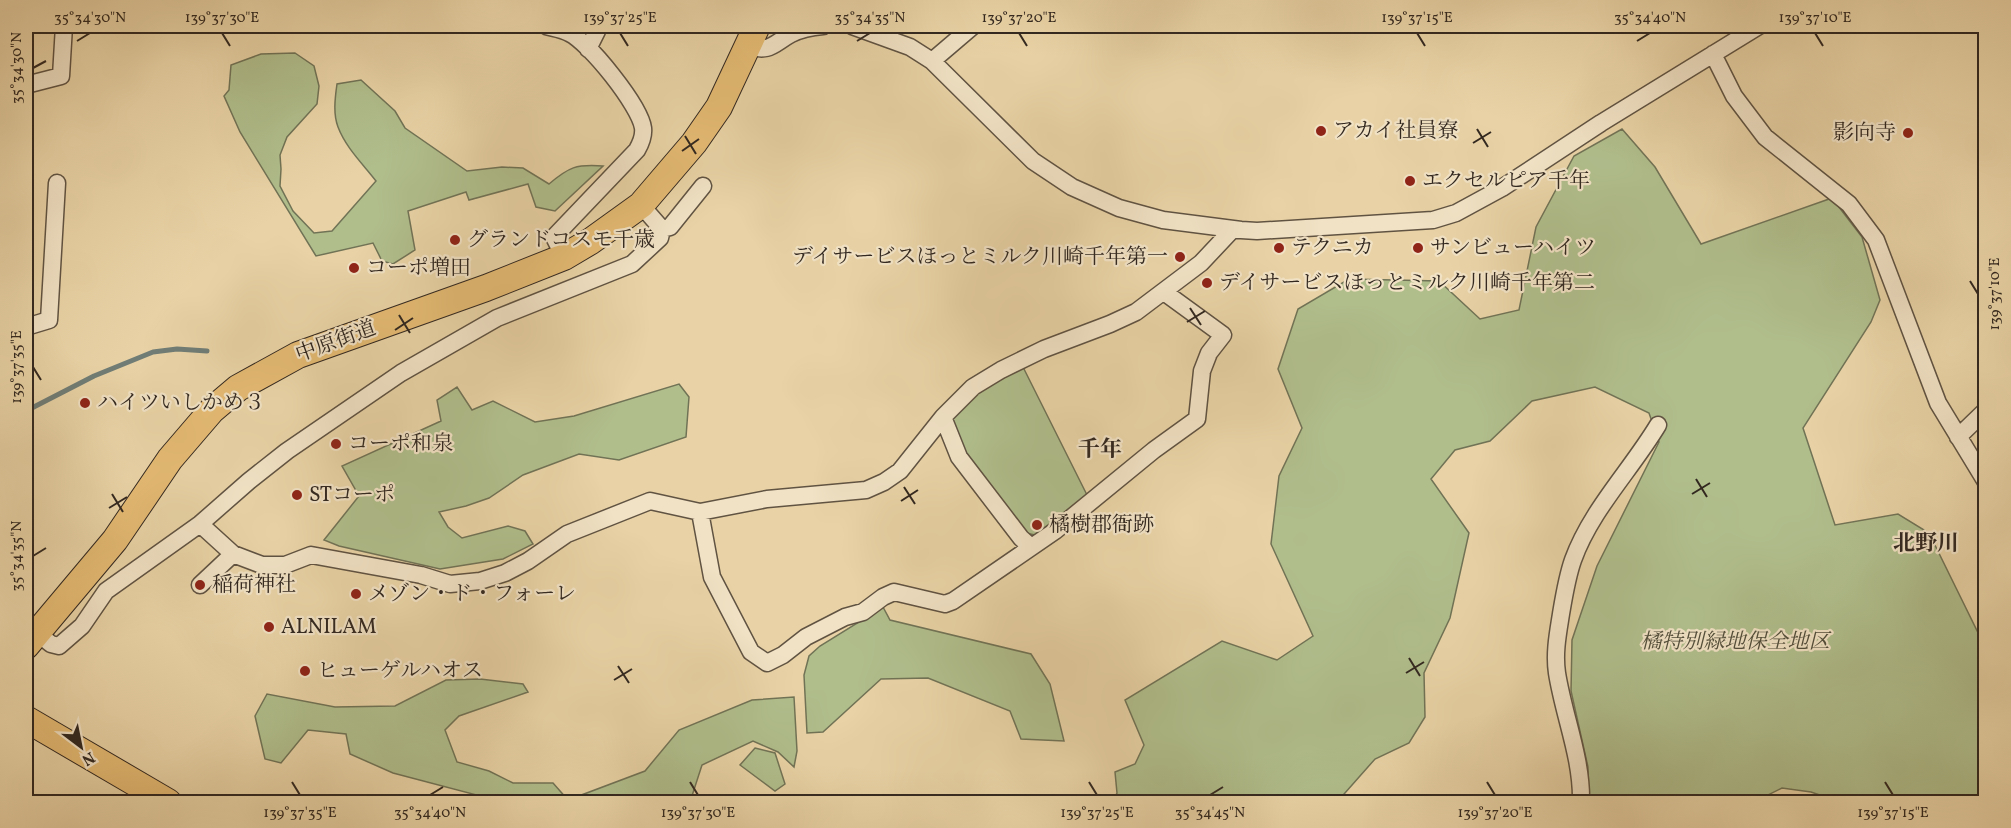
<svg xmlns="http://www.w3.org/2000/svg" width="2011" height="828" font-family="Vollkorn,'Noto Serif JP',serif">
  <rect width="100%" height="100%" fill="#e9d3a6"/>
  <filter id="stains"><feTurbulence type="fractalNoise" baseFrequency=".00333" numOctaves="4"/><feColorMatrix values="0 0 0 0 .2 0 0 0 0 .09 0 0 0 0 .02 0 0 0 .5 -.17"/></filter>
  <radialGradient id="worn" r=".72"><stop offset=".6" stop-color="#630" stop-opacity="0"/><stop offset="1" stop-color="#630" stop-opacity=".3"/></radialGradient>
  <path fill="#b0be8c" stroke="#717356" stroke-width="1.5" d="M295,53L314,66L319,86L317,104L287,137L280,155L281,169L280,186L293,211L314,233L332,231L376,181C363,164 346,148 338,127C333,114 335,98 337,84L361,80L395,111L405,128L467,171L502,167L523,168L549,184C569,167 576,164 603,166L555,211L536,207L528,184L469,200L466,192L408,211L415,250L393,264L382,261L373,243L316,256L240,132L224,96L229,90L231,65L261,54Z
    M1622,129L1655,167L1701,244L1832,198L1862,237L1880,300L1871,322L1803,428L1835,525L1898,514L1929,533L1985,647V802H1840L1811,792L1782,788L1754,802H1588V767L1571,691L1572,640L1597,566L1659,442L1649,413L1595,387L1532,401L1490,441L1455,450L1431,479L1469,533L1450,618L1424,673L1425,717L1409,743L1375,759L1337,802H1112L1117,793L1115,772L1135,764L1144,745L1125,700L1222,641L1277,660L1313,636L1271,544L1279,476L1302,428L1278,369L1298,309L1349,279L1439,281L1480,319L1519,310L1536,227L1574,156Z
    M1023,367L1087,495L1035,535L1026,533L964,453L951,418L977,393Z
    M679,384L689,397L686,437L619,460L579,454L523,475L489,498L466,506L439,512L448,527L462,538L508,526L525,531L533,544L503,559L440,569L339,546L324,540L359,496L342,466L441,421L437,400L457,387L472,410L493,401L535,422L574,416Z
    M883,607L890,620L1031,654L1050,684L1064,741L1021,739L1010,711L928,678L881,679L823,732L807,733L804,675L809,656L820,646Z
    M480,679L523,684L528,692L459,716L445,730L457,762L489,771L513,783H553L568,800L645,771L679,730L752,700L794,697L797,751L794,767L778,752L753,741L702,765L690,802H493L492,799L393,773L350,754L346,734L308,730L281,763L265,759L255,716L267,694L335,707L395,706L446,680Z
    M755,748L775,753L785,784L775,791L740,765Z"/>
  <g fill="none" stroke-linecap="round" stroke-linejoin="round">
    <path stroke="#707d76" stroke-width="5" d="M26,411L94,376L153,352L177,349L207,351"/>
    <g stroke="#605342" stroke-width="19">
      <path id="street" d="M546,26C553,28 562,29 569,33C589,42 640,106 643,128C644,136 641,143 637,150L554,237L564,257
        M852,26L910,47L932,61L1033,161L1072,187L1119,208L1163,220L1241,230L1257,231L1433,220L1456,213L1502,188L1601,123L1759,26
        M748,46C770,53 773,44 791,34C801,29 811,27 823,26
        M588,49L597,31V26
        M1713,54L1734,96L1765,137L1849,204L1876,240L1938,403L1986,482
        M932,61L973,26
        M26,85L61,76L64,26
        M641,205L662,229
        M26,327L49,320L57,183
        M943,417L959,457L1021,538L1031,547
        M1958,437L1986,410
        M700,512L712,577L751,652L767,663L783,655L806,637L845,617L863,612L883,597L894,592L945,604L953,601L1055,531L1154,450L1197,419L1202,371L1209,353L1223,335L1164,292
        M200,524L233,554L262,565H285L311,555L421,575L450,584L480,581L505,573L528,561L567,534L650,501L700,512L767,499L866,490L884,482L900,471L943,417L973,387L1001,370L1044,349L1110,324L1136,312L1201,263L1233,229
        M200,585L233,554
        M37,633L51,644L59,646L82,626L106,591L200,524L249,481L287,451L401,373L497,318L632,264L660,238L662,229L670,227L703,186
        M1581,802C1582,758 1564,717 1557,673C1554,653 1558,633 1561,614C1564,596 1567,577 1573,560C1591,510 1631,470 1658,425"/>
    </g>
    <g stroke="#322820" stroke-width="28">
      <path id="primary" d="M26,646L115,540L170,459L212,410L238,388L298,355L486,288L564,257L591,241L641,205L694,143L719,107L757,26
        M26,719L168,802"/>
    </g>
    <use href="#street" stroke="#f1e2c5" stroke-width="16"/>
    <use href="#primary" stroke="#e4ba73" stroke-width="26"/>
  </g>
  <path fill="none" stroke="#322820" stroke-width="2" d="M222,33L230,46M620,33L628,46M1019,33L1027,46M1417,33L1425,46M1815,33L1823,46M77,41L90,33M857,41L870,33M1637,41L1650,33M33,68L46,61M1477,129L1488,147M685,136L696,154M1473,143L1491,132M682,151L699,139M1970,281L1978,294M1190,308L1201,325M399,315L410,333M1187,322L1205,311M395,330L413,318M33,367L41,380M1696,479L1707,497M904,487L915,504M112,494L123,512M1692,494L1710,483M901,501L918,490M109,508L127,497M33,556L46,548M1409,658L1420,676M618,666L629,683M1406,673L1424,662M614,680L632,669M292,782L300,795M690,782L698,795M1089,782L1097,795M1487,782L1495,795M1885,782L1893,795M430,795L443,787M1210,795L1223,787"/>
  <g fill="#8f2418" stroke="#f1e2c5" stroke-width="2">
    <circle cx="1321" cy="131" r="6"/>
    <circle cx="1908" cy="133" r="6"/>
    <circle cx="1410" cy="181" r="6"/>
    <circle cx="455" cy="240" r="6"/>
    <circle cx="1279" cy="248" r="6"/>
    <circle cx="1418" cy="248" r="6"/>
    <circle cx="1180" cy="257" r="6"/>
    <circle cx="354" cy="268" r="6"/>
    <circle cx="1207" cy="283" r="6"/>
    <circle cx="85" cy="403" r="6"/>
    <circle cx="336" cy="444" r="6"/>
    <circle cx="297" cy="495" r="6"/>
    <circle cx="1037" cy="525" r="6"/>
    <circle cx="200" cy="585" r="6"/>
    <circle cx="356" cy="594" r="6"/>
    <circle cx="269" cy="627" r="6"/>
    <circle cx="305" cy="671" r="6"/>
  </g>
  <g text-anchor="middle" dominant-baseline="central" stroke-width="4.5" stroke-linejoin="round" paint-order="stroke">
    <g font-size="21" fill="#322820" stroke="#f1e2c5" text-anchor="start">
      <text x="1333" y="131">アカイ社員寮</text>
      <text x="1896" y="133" text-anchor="end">影向寺</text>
      <text x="1422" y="181">エクセルピア千年</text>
      <text x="467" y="240">グランドコスモ千歳</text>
      <text x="1291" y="248">テクニカ</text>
      <text x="1430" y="248">サンビューハイツ</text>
      <text x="1168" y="257" text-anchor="end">デイサービスほっとミルク川崎千年第一</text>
      <text x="366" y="268">コーポ増田</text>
      <text x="1219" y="283">デイサービスほっとミルク川崎千年第二</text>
      <text x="97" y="403">ハイツいしかめ３</text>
      <text x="348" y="444">コーポ和泉</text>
      <text x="309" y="495">STコーポ</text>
      <text x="1049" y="525">橘樹郡衙跡</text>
      <text x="212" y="585">稲荷神社</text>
      <text x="368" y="594">メゾン・ド・フォーレ</text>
      <text x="281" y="627">ALNILAM</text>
      <text x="317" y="671">ヒューゲルハオス</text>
    </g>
    <g font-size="21" fill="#322820" stroke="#f1e2c5">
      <text transform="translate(336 342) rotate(-20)">中原街道</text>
    </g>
    <g font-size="21" font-style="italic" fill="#524e3b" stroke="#f1e2c5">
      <text x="1735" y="642">橘特別緑地保全地区</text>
    </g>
    <g font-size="22" font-weight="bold" fill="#322820" stroke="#f1e2c5">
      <text x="1100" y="450">千年</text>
      <text x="1926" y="544">北野川</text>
    </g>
  </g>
  <rect width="2011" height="828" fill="none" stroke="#e9d3a6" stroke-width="66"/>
  <g transform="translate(81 747) rotate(148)" stroke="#f1e2c5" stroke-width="4.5" paint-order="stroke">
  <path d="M0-4.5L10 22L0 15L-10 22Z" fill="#322820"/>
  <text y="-9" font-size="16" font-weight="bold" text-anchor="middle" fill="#322820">N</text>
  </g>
  <rect x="33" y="33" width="1945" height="762" fill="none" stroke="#322820" stroke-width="2"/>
  <g font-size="15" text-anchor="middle" fill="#322820">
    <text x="90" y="22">35°34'30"N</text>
    <text x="222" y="22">139°37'30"E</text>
    <text x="620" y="22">139°37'25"E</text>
    <text x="870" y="22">35°34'35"N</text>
    <text x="1019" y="22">139°37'20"E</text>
    <text x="1417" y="22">139°37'15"E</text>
    <text x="1650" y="22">35°34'40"N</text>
    <text x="1815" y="22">139°37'10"E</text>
    <text transform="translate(16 68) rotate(-90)" y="5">35°34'30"N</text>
    <text transform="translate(1994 294) rotate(-90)" y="5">139°37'10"E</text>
    <text transform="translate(16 367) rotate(-90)" y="5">139°37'35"E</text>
    <text transform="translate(16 556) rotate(-90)" y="5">35°34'35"N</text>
    <text x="300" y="817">139°37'35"E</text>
    <text x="430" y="817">35°34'40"N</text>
    <text x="698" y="817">139°37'30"E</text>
    <text x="1097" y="817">139°37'25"E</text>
    <text x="1210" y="817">35°34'45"N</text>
    <text x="1495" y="817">139°37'20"E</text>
    <text x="1893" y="817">139°37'15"E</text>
  </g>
  <rect width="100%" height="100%" filter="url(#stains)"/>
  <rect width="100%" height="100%" fill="url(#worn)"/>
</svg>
